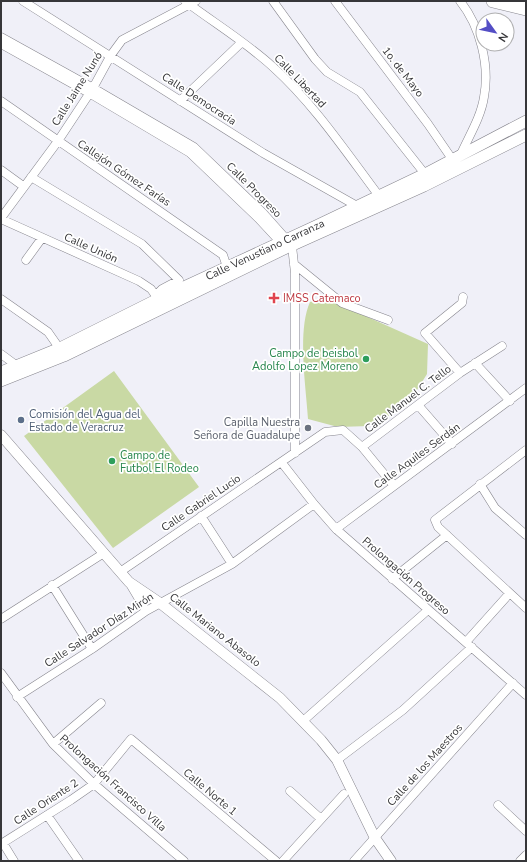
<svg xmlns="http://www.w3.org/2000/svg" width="527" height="862" font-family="'Nunito Sans',sans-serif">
  <rect width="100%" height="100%" fill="#f0f0f8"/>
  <path fill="#c9d9a4" d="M325,298L428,344L427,374L407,406L369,426L338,427L308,419C306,387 297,331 310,302Z
    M114,371L199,487L113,548L24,436Z"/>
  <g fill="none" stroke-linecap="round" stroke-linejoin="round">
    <g stroke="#86858d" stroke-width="9">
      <path id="minor" d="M23,1L263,153L357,206L359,209
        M185,1C214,23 246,42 273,67C314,104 346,152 379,196
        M273,1L315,59L327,72L360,92L425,174
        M335,1L428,124L452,159
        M460,1C480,26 490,65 484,97C481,117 469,136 461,154
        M1,37L93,88L194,147L263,213L287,240L292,246L295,273V453
        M1,44L89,93L190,153L258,218L284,246
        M1,101L223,255L227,267
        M180,101L242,42
        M1,170L23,186
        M31,177L142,244L179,280L162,289L156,295
        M1,218L58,141L93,88L111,55L122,40L196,1
        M1,219L139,281L151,289L158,299
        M26,260L42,238
        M294,264L342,303L388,320
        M1,299L48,332L62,352
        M1,354L20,368
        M475,363L510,401
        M460,373L425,333L462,303L463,297
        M418,405L452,444
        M362,447L460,373L502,346
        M526,450L435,520L438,527L526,608
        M282,463L314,504L336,529L526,695
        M480,484L495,508L526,535
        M201,516L232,564
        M336,529L526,388
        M120,572L325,432L343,430L362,447L394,486
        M392,579L447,535
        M130,584L146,611
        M52,585L92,649
        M1,619L104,553
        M466,642L509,594
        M1,673L53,744L94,784L184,861
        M17,697L92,649L146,611L232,564L314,504
        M303,721L428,610
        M53,744L101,703
        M337,760L403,710L472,647
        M290,791L321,819
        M498,805L526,831
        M47,815L79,861
        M3,843L14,861
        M1,844L71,800L94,784L131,739L276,861
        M283,861L344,794
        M354,861L513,683
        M520,861L526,855"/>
    </g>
    <g stroke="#86858d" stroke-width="11">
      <path id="tertiary" d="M1,435L129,582L160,603L280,698L321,740L337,760L375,838L391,861"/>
    </g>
    <g stroke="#86858d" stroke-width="12">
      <path id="secondary" d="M1,372L60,348L158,299L316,226L425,174L526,121
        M1,381L64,356L286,248L424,186L526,135"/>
    </g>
    <g stroke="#86858d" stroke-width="14">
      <path id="primary" d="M493,1L526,9"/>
    </g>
    <use href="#minor" stroke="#fff" stroke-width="8"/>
    <use href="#tertiary" stroke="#fff" stroke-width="10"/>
    <use href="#secondary" stroke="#fff" stroke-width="11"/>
    <use href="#primary" stroke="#fff" stroke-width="13"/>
  </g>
  <path fill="#e0444e" stroke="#fff" stroke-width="1.5" d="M272 292h4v4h4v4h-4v4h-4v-4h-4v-4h4z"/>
  <g fill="#2e9e5b" stroke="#fff" stroke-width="1.5">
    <circle cx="366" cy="359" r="4"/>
    <circle cx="112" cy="461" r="4"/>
  </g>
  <circle fill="#5c6f8a" stroke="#fff" stroke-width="1.5" cx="21" cy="420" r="4"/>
  <circle fill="#6b7280" stroke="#fff" stroke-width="1.5" cx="308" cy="428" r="4"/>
  <g text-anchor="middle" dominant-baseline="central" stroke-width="3.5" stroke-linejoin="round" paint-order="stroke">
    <g font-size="11" fill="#363639" stroke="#fff">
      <text transform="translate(403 72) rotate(52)">1o. de Mayo</text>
      <text transform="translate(300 81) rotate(46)">Calle Libertad</text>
      <text transform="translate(77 89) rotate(-58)">Calle Jaime Nunó</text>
      <text transform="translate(199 99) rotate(33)">Calle Democracia</text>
      <text transform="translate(124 173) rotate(34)">Callejón Gómez Farías</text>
      <text transform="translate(254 190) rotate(45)">Calle Progreso</text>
      <text transform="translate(91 248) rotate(24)">Calle Unión</text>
      <text transform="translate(265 250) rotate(-25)">Calle Venustiano Carranza</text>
      <text transform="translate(408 399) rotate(-37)">Calle Manuel C. Tello</text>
      <text transform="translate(417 456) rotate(-36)">Calle Aquiles Serdán</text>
      <text transform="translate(201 503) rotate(-34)">Calle Gabriel Lucio</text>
      <text transform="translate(406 576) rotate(41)">Prolongación Progreso</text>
      <text transform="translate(99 630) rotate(-33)">Calle Salvador Díaz Mirón</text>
      <text transform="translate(215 630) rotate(38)">Calle Mariano Abasolo</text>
      <text transform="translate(425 765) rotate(-48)">Calle de los Maestros</text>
      <text transform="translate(113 783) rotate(42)">Prolongación Francisco Villa</text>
      <text transform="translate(210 792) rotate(40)">Calle Norte 1</text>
      <text transform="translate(46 802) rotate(-33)">Calle Oriente 2</text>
    </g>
    <g font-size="11" fill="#be3a42" stroke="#fff" text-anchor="start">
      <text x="283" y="298">IMSS Catemaco</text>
    </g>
    <g font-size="11" fill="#27864d" stroke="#fff" text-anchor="end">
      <text x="358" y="353">Campo de beisbol<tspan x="358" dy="13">Adolfo Lopez Moreno</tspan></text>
      <text x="120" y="455" text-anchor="start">Campo de<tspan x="120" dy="13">Futbol El Rodeo</tspan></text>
    </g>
    <g font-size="11" fill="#4e5e75" stroke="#fff" text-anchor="start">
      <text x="29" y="414">Comisión del Agua del<tspan x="29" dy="13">Estado de Veracruz</tspan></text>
    </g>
    <g font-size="11" fill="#5b616d" stroke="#fff" text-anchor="end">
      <text x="300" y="422">Capilla Nuestra<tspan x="300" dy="13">Señora de Guadalupe</tspan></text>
    </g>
  </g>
  <rect width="527" height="862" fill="none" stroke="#363639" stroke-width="4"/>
  <g transform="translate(495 32) rotate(123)"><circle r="19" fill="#ffffff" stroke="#afafb0"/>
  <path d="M0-3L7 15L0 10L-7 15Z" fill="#544ec5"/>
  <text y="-6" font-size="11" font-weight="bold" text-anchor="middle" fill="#363639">N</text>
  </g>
</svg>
